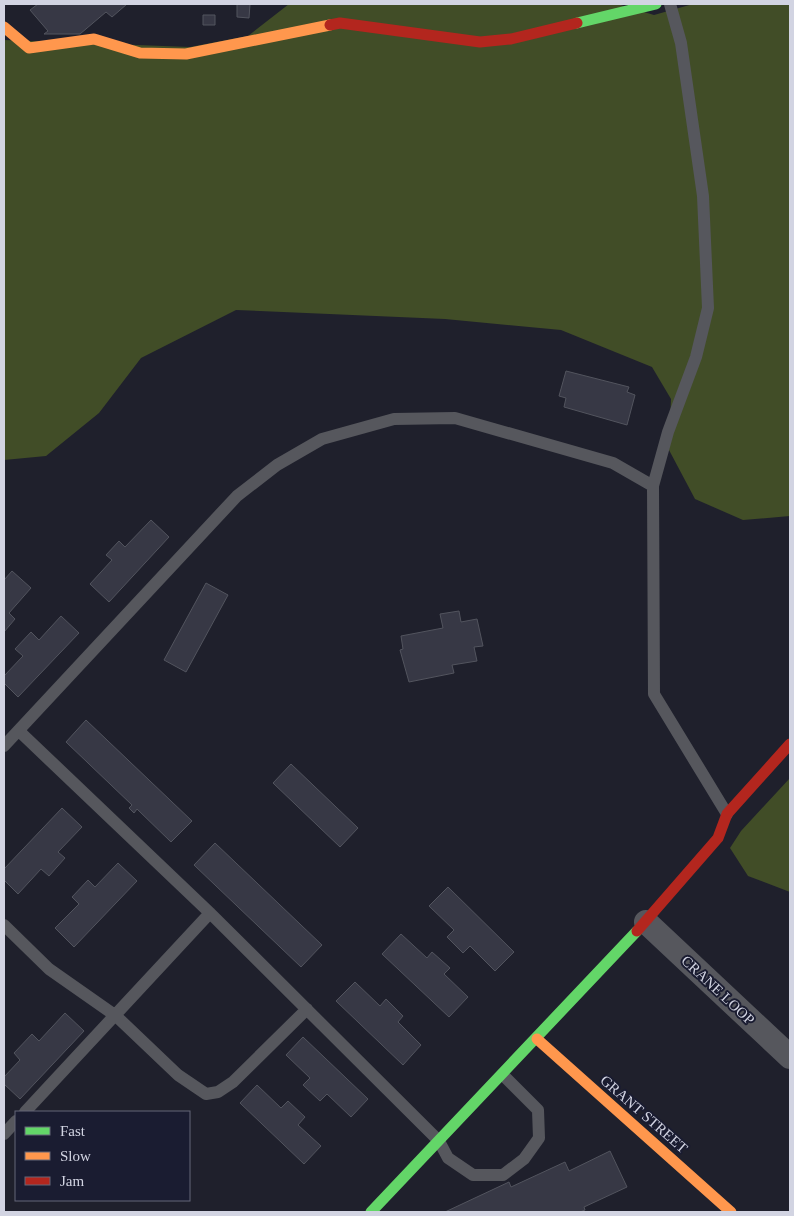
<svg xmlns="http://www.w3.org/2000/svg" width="794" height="1216" font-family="Georgia,serif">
  <rect width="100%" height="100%" fill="#1f202c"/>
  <path fill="#414d27" d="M289,4H617L654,15L693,4H790V516L743,520L695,499L669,450L671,399L652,367L561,330L445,319L236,310L141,358L99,413L46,456L4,460V40L190,47L248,36Z
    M790,778V892L748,876L730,848L741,831Z"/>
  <path fill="#373845" stroke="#52545e" d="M38,4H127L112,17L106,12L80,34H44L48,31L30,10Z
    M237,4H250L249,18L237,17Z
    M203,15H215V25H203Z
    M566,371L629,387L627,392L635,395L627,425L564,407L566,398L559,396Z
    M151,520L169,537L109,602L90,584L112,560L106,555L119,541L125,547Z
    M12,571L31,588L9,613L15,619L4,632V580Z
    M206,583L228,595L186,672L164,660Z
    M459,611L461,622L477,619L483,646L474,647L477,661L452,665L454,673L409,682L400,650L403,649L401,636L443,628L440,614Z
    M61,616L79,633L18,697L4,683V676L23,656L15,649L31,632L39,640Z
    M86,720L192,821L171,842L137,809L134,813L129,808L132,805L66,742Z
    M291,764L358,828L340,847L273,783Z
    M62,808L82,827L58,852L65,858L49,876L41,869L18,894L4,880V869Z
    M215,843L322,945L301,967L194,865Z
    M118,863L137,881L74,947L55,928L79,904L72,897L88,880L95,887Z
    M448,887L514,952L495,971L470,946L463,953L447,937L454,930L429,906Z
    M401,934L427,958L432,952L450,968L444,974L468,997L449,1017L382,954Z
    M355,982L380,1006L386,999L403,1016L398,1022L421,1045L403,1065L336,1001Z
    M65,1013L84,1031L20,1099L4,1084V1077L20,1060L14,1053L32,1034L39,1041Z
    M303,1037L368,1099L351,1117L327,1094L320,1101L303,1085L310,1078L286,1055Z
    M257,1085L281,1108L288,1101L305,1117L298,1125L321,1146L304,1164L240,1103Z
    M610,1151L627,1187L584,1207L585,1210L580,1212H445L509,1182L511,1187L565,1162L569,1171Z"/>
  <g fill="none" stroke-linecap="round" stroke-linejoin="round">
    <path stroke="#56575d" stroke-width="12" d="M653,486L668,432L696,357L708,308L703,196L681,43L670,4
      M19,731L210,913L439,1141L448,1158L473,1175H503L524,1159L539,1138L538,1110L503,1075
      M4,746L237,496L277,465L322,439L394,419L455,418L613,463L653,486L654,694L727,814
      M4,925L49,969L116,1016L178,1075L206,1094L218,1092L233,1082L307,1009
      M25,1112L210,913
      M4,1134L16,1121"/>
    <path stroke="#56575d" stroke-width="24" d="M646,922L790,1057"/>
    <path stroke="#63d668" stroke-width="11" d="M577,23L656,4
      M371,1212L637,931"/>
    <path stroke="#ff974d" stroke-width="11" d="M4,27L29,48L94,39L140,53L186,54L330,25
      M537,1039L731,1212"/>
    <path stroke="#b3261e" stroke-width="11" d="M330,25L340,23L480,42L511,39L577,23
      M637,931L718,838L727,814L790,744"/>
  </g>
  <g text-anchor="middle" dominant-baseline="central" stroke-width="4" stroke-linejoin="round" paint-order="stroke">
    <g font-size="15" fill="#d2d4e2" stroke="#1a1c31">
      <text transform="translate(718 990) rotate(43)">CRANE LOOP</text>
      <text transform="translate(644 1114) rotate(41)">GRANT STREET</text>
    </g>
  </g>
  <rect width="794" height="1216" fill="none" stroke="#d2d4e2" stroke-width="10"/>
  <rect x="15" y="1111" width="175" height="90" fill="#1a1c31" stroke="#646678"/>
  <rect x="25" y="1127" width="25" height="8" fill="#63d668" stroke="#646678"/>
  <text x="60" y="1136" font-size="15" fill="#d2d4e2">Fast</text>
  <rect x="25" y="1152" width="25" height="8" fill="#ff974d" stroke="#646678"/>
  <text x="60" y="1161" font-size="15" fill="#d2d4e2">Slow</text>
  <rect x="25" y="1177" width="25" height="8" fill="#b3261e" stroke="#646678"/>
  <text x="60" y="1186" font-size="15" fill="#d2d4e2">Jam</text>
</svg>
